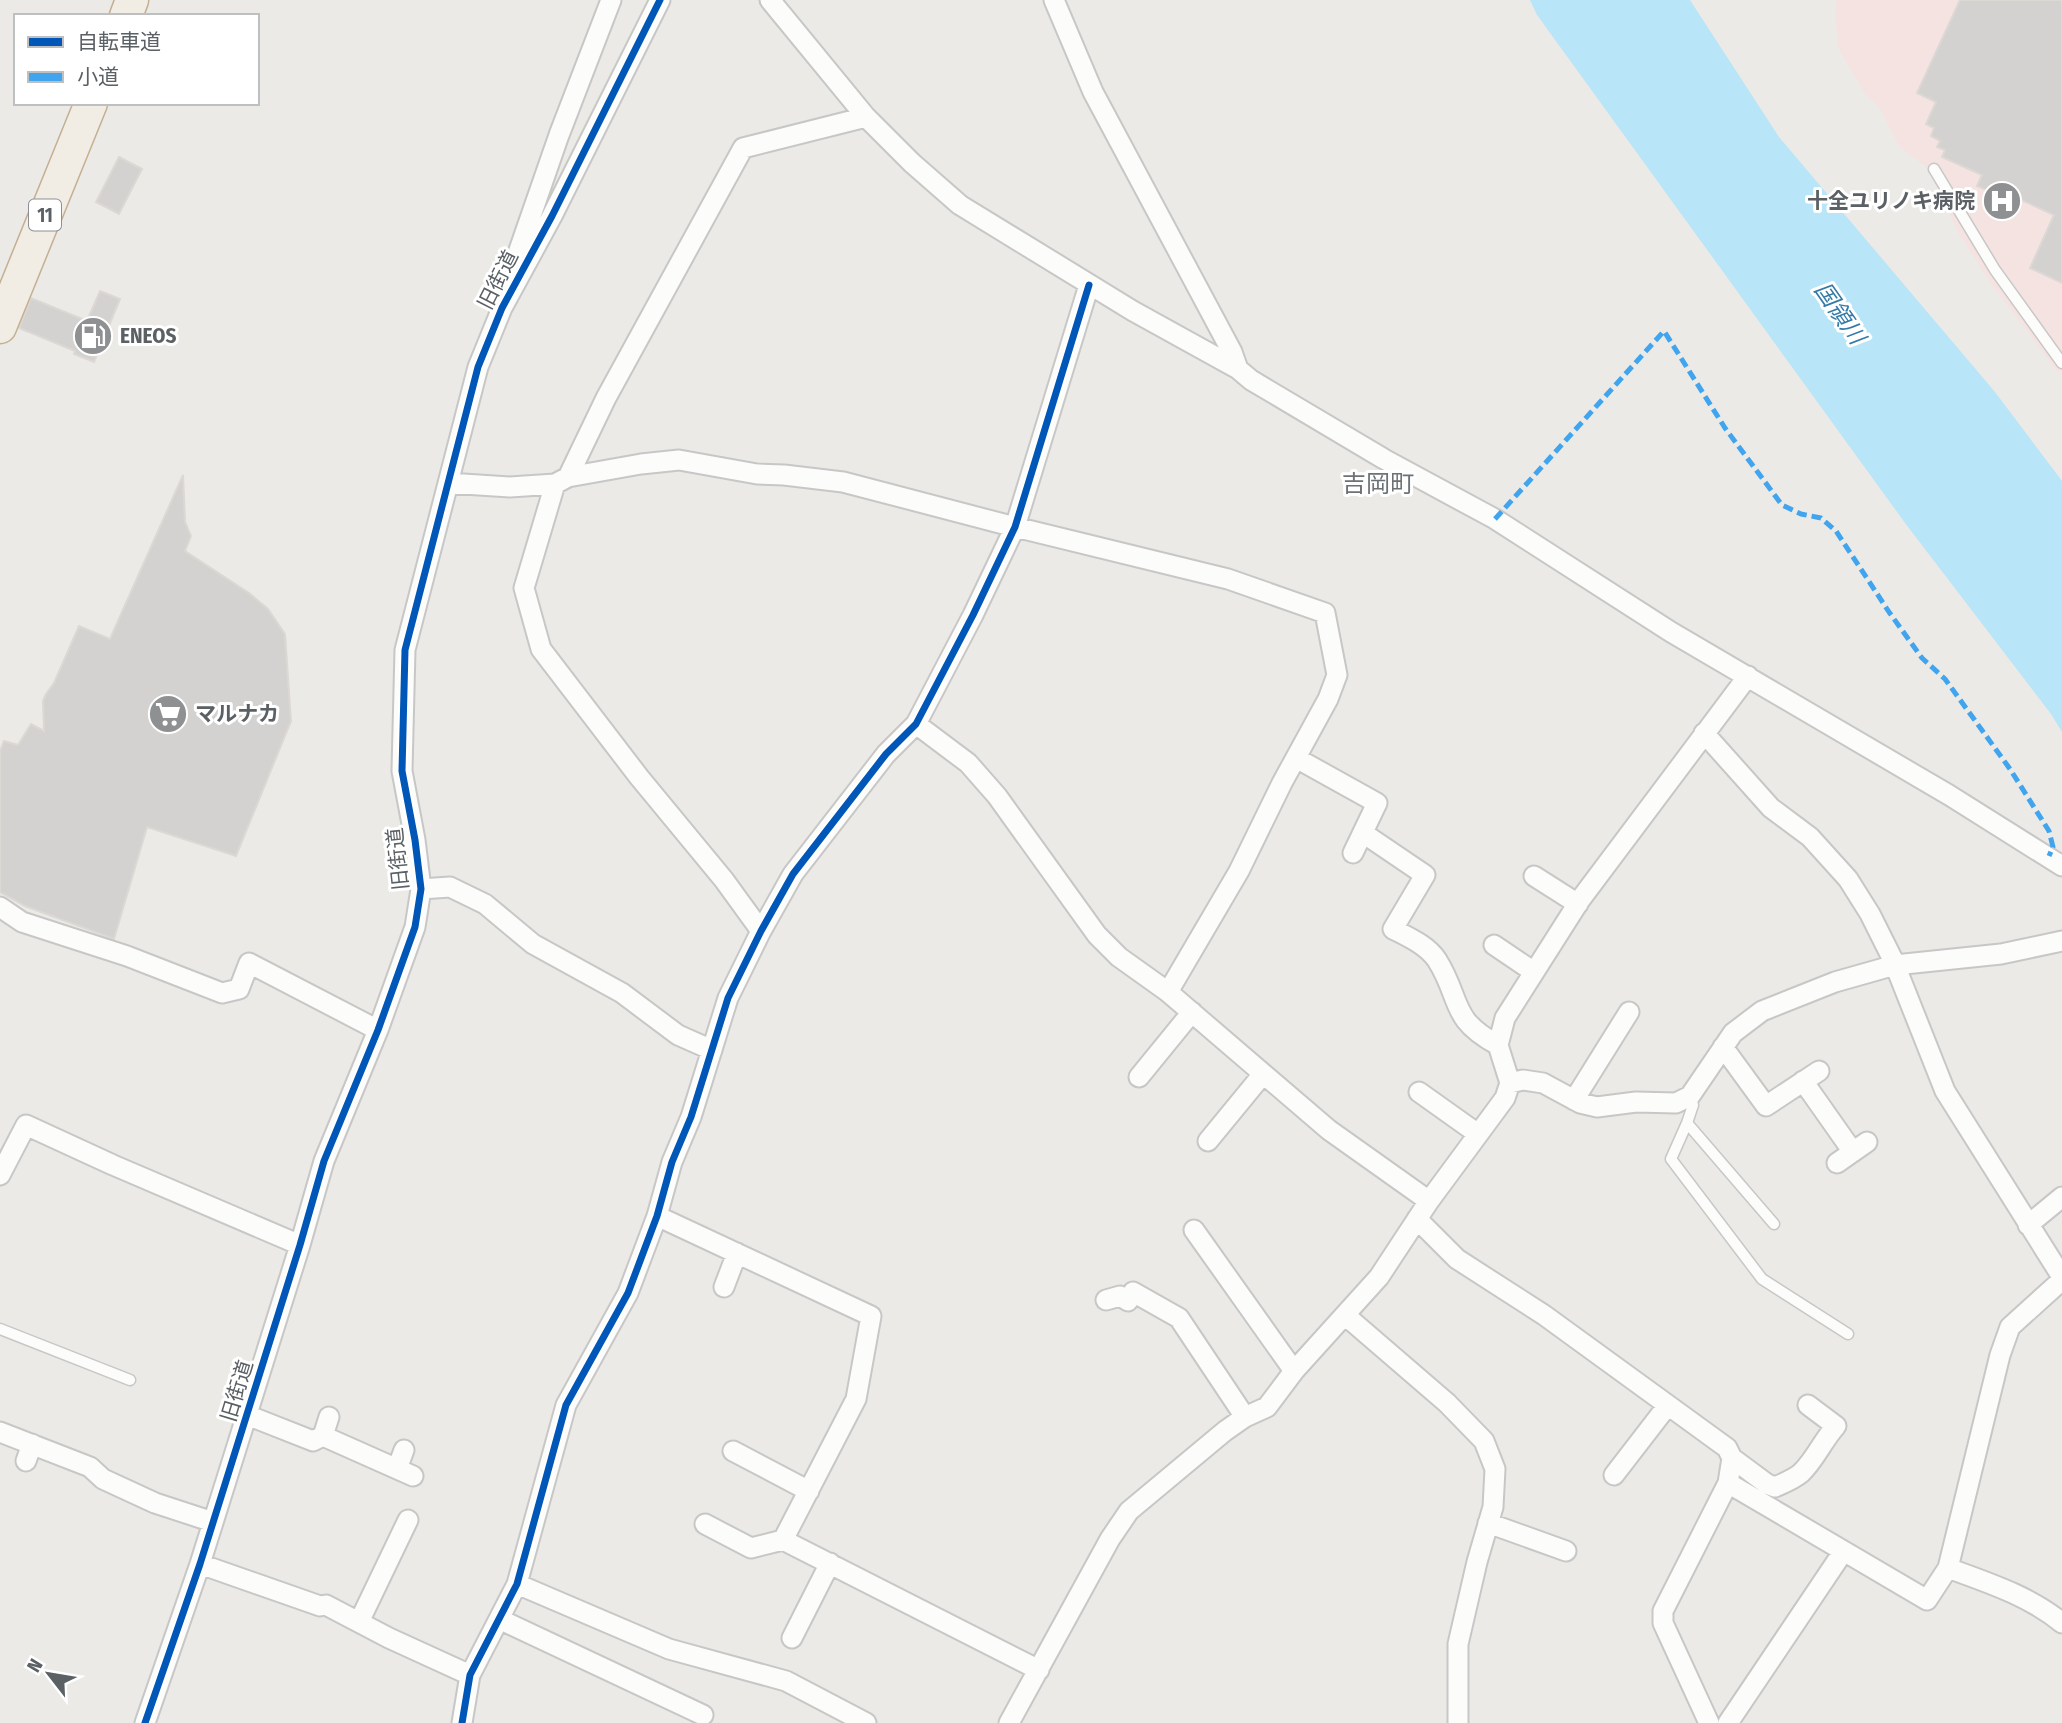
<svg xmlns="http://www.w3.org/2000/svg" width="2062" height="1723" font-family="'Fira Sans Condensed','Noto Sans JP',sans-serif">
  <rect width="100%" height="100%" fill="#eceae6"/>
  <path fill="#f5e3e2" d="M1836,0H2062V369L2059,374L1989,281L1959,234L1927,168L1899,146L1879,107L1865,94L1838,48L1835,13Z"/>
  <path fill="#b8e5f8" d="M1530,0H1690L1779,137L1995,392L2062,481V732L2051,714L1905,523L1537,15Z"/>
  <path fill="#d4d2d0" stroke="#dcd8d4" stroke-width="2" d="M1960,0H2062V283L2030,268L2054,215L2015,197L2013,202L1977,186L1982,175L1942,157L1945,150L1937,147L1940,141L1931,136L1934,128L1926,124L1936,102L1917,93Z
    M119,157L142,169L119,214L96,202Z
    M100,291L120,299L94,362L74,354L75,351L19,328L31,298L87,321Z
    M183,475L185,522L191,536L185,551L249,593L268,609L285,634L291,721L236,856L147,827L114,939L25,906L0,892V751L4,741L18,745L31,724L44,731L43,701L46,694L54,683L79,626L110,639Z"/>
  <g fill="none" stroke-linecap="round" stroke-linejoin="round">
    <g stroke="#c7c7c7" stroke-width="13">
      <path id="service" d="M1934,169L1995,270L2062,363
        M1690,1096L1693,1105L1687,1123L1774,1224
        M1687,1123L1671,1159L1762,1279L1848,1334
        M0,1329L130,1380"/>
    </g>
    <g stroke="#c7c7c7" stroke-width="23">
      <path id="minor" d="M770,0L866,117L912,163L960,205L1133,311L1238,369L1251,380L1384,459L1495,519L1671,632L1949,795L2062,866
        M1054,0L1093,92L1232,352L1238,369
        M524,264L518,253L559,135L611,0
        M568,477L606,398L743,148L866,117
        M448,483L510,487L555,484L568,477L641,464L679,460L757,474L784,475L843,482L1015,527L1228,579L1325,613L1337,675L1328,699L1282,783L1239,871L1168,992
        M555,484L524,588L541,649L639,777L724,880L761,931
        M916,724L968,763L997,796L1097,935L1119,957L1168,992L1329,1130L1429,1201
        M1704,733L1771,808L1810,837L1848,879L1870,914L1893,960L1945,1091L2062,1277
        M1296,758L1377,803L1353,853
        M1363,833L1425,875L1393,929C1408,937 1427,945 1437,960C1462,1000 1449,1019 1498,1045
        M1534,876L1578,904
        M421,889L450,887L485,904L533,944L622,993L678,1035L712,1050
        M0,907L22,922L127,956L222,993L239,989L249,963L378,1030
        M1494,945L1534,972
        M1723,1047L1766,1106L1819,1071
        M1139,1077L1192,1012
        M1803,1081L1853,1152
        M1510,1083L1523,1080L1543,1083L1580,1103L1597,1107L1636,1102L1676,1103L1690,1096L1733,1033L1762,1011L1835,982L1895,965L2001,954L2062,941
        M1419,1092L1478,1134
        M1574,1100L1629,1012
        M1208,1141L1263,1074
        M1837,1163L1867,1142
        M0,1175L26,1125L113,1165L300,1245
        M657,1216L871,1316L856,1399L783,1540L1039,1670
        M1417,1219L1457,1259L1544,1315L1727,1448L1732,1458L1728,1483
        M2028,1225L2062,1197
        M1194,1230L1294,1371
        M724,1287L737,1253
        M1106,1300L1120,1296L1128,1301L1133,1292L1179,1318L1245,1417
        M1346,1316L1447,1403L1484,1441L1495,1469L1493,1507L1477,1562L1458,1644V1723
        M247,1415L313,1441L323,1436L329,1417
        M0,1432L90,1467L103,1479L155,1503L213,1522
        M323,1436L413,1476
        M733,1451L809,1491
        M1732,1458L1767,1484L1775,1487C1784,1483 1794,1479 1801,1473C1815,1460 1823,1440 1836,1426L1808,1405
        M26,1461L32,1444
        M397,1469L404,1450
        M1614,1475L1668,1405
        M1488,1523L1566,1551
        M705,1524L751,1548L783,1540
        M200,1564L320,1606L326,1605L389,1638L470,1675
        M1948,1568C1986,1582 2030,1596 2062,1623
        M517,1584L669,1649L786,1681L866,1723
        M499,1619L703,1715
        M359,1622L408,1520
        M792,1638L830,1563
        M145,1723L200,1564L300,1245L324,1161L378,1030L415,927L421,889L415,840L402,771L405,650L478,367L502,308L552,216L660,0
        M462,1723L470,1675L517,1584L566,1405L628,1293L657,1216L672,1162L691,1117L728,998L761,931L793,874L886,754L916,724L973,615L1015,527L1089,285
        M1009,1723L1110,1539L1129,1511L1225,1431L1245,1417L1267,1407L1294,1371L1379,1277L1429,1201L1505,1098L1510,1083L1498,1045L1505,1018L1580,900L1748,676
        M1709,1723L1663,1623V1611L1728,1483L1927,1600L1948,1568L2000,1355L2010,1327L2062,1280
        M1728,1723L1843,1552"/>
    </g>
    <g stroke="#c4af92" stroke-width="35">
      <path id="trunk" d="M126,16L132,0
        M0,327L91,103"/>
    </g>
    <use href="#service" stroke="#fcfcfb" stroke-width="10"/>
    <use href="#minor" stroke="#fcfcfb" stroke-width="19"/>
    <use href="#trunk" stroke="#f1ece4" stroke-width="32"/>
    <path stroke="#40a5ee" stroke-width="5" stroke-dasharray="10 5" stroke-linecap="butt" d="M1495,519L1664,331L1725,428L1782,505L1801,514L1821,518L1836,531L1889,612L1922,658L1945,679L2010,769L2049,831L2053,847L2049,856"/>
    <g stroke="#fff" stroke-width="11">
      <path id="cycleway" d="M145,1723L200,1564L300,1245L324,1161L378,1030L415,927L421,889L415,840L402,771L405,650L478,367L502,308L552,216L660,0
        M462,1723L470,1675L517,1584L566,1405L628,1293L657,1216L672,1162L691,1117L728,998L761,931L793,874L886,754L916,724L973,615L1015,527L1089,285"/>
    </g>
    <use href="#cycleway" stroke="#0057b8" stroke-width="7"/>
  </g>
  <defs>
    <g id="hospital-disc" transform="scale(2.0125)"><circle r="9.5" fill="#8e9092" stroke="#fff"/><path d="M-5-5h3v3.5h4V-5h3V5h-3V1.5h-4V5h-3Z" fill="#fff"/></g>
    <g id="fuel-disc" transform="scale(2.0125)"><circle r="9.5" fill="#8e9092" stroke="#fff"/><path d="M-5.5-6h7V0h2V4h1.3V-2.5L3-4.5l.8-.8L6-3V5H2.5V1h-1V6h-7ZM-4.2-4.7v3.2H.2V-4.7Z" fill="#fff"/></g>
    <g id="supermarket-disc" transform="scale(2.0125)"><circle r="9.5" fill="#8e9092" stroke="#fff"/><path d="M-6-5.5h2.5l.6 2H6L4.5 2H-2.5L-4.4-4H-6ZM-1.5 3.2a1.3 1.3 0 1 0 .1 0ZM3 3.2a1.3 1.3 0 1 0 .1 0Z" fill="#fff"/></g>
  </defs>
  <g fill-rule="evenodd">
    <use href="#hospital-disc" x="2002" y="201"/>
    <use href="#fuel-disc" x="93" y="336"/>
    <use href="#supermarket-disc" x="168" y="714"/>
  </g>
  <g text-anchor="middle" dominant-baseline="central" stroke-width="6" stroke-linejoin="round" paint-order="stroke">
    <rect fill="#fff" stroke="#8c9093" stroke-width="2" x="29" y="199.5" width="32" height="31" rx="5"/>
    <g font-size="19" font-weight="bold" fill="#5b6065">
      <text x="45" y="215">11</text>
    </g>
    <g font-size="21" font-weight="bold" fill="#5b6065" stroke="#fff" text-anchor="start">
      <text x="1975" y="201" text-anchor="end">十全ユリノキ病院</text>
      <text x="120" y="336">ENEOS</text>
      <text x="195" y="714">マルナカ</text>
    </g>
    <g font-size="21" fill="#5b6065" stroke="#fff">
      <text transform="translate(498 280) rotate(-63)">旧街道</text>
      <text transform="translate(398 859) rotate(-96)">旧街道</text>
      <text transform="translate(237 1391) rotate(-73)">旧街道</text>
    </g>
    <g font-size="23" font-style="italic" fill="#337aa7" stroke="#fff">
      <text transform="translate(1840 313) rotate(55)">国領川</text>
    </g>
    <g font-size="24" fill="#6c7377" stroke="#fff">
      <text x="1378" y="484">吉岡町</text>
    </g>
  </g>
  <rect x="14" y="14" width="245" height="91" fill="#ffffff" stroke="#bdbfc1" stroke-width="2"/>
  <rect x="28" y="37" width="35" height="10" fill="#0057b8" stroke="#bdbfc1" stroke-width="2"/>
  <text x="77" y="49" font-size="21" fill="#5b6065">自転車道</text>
  <rect x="28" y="72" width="35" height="10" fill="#40a5ee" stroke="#bdbfc1" stroke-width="2"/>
  <text x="77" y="84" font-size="21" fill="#5b6065">小道</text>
  <g transform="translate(49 1674) rotate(301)" stroke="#ffffff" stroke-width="5" paint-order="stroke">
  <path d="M0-5L12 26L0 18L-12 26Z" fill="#5b6065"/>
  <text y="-10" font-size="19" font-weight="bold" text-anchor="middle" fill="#5b6065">N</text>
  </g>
</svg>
